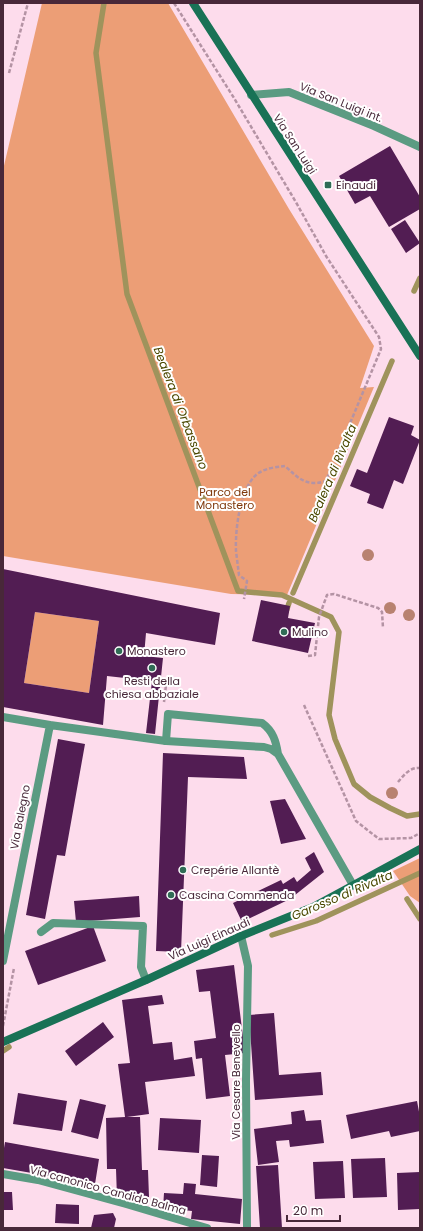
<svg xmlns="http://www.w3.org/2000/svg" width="423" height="1231" font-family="Poppins,sans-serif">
  <rect width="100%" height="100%" fill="#fddcec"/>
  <path fill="#ec9e76" d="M42,3H168L289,209L374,346L360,388L374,387L287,595L231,594L3,556V170Z
    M35,612L99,621L89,693L24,683Z
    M420,858V903L410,896L393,871Z"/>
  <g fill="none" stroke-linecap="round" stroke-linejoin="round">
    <path stroke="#9f935c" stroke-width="5.5" d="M104,3L96,53L127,294L238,591L282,595L331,617L339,632L329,715L335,739L354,784L370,797L390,808L407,816L420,814
      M414,291L420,278
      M293,593L392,361
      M286,612L289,603
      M407,899L420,919
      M272,935L316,921L420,873
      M3,1051L9,1047"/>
  </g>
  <path fill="#521d53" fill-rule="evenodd" d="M390,146L420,197V209L389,227L370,196L355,204L339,176Z
    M405,220L420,243L406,253L391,229Z
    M389,417L414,426L411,435L420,440L403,484L394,480L383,509L367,503L370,494L350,486L357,469L367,473Z
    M3,569L220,613L215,645L146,633L144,656L163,658L155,734L146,733L152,681L107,676L103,725L3,707ZM35,612L99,621L89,693L24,683Z
    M261,600L290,606L288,618L315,623L308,653L252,641Z
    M58,739L85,744L65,856L57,855L45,919L26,915Z
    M163,753L244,757L247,779L188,777L181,952L156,951Z
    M285,799L306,839L281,844L270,801Z
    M314,852L324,872L290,899L242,922L233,903L281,880L283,884L294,877L297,882L311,870L305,858Z
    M139,896L140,917L76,922L74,901Z
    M93,926L106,961L38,985L25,951Z
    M234,965L245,1053L225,1055L230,1096L206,1099L202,1058L196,1059L194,1041L216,1038L210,991L199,992L196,970Z
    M162,995L164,1004L148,1006L153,1044L172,1042L174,1060L192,1057L195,1076L145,1082L149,1114L127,1117H140L142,1170H148L149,1197L117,1198L116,1169H107L106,1118L125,1117L118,1064L130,1063L122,1000Z
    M274,1013L279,1075L321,1072L323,1095L255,1100L249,1015Z
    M103,1022L114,1037L76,1066L65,1051Z
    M18,1093L67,1101L62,1131L13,1124Z
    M80,1099L106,1105L98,1139L71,1132Z
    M417,1101L420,1117V1131L391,1137L389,1131L351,1139L346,1115Z
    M304,1110L306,1121L321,1120L324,1143L290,1147L289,1140L276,1141L279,1162L258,1165L254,1129L292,1124L291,1112Z
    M160,1118L201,1120L199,1153L158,1150Z
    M5,1142L99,1159L95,1184L3,1168V1154Z
    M202,1155L219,1156L217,1187L200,1185Z
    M385,1158L387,1197L353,1198L351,1159Z
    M343,1161L345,1198L315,1199L313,1162Z
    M278,1165L282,1228H260L256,1166Z
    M420,1172V1209L398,1210L397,1173Z
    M184,1183L196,1184L195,1194L242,1199L240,1224L191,1219L192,1211L163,1208L164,1193L183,1194Z
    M3,1192H12L13,1210H3Z
    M56,1204L79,1205V1224L55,1223Z
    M113,1213L116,1219L114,1228H91L94,1215Z"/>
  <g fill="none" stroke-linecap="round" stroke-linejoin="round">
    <path stroke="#b493a4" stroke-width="2.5" stroke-dasharray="4 2" stroke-linecap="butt" d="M174,3L234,98L297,204L326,256L379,337L381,349L326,481C307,487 299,479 285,466C276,467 264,468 256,475C240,489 235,530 236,551C237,559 238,567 239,575L247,581L244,599
      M9,73L28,3
      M308,656L315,655L319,617L327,595L334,594L378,608L382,612L383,628
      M164,702L166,685
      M304,705L356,821L379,839L411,838L420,833
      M398,782C404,775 410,767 420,768
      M3,1026L14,968"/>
    <path stroke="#5b9b82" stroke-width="8" d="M168,714L262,723C273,731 276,741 278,754L271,749L264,747L166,741Z
      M278,754L353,885
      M41,932L53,923L143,926L141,967L146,980"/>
    <path stroke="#5b9b82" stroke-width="8" d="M251,95L289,92L374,126L420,147
      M3,717L50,725L166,741
      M241,936L248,966L246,1080L247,1228
      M3,961L50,725
      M3,1174L38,1180L126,1204L207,1228"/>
    <path stroke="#197256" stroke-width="8" d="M193,3L420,356
      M3,1042L146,980L241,936L313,907L420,849"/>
  </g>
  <g fill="#b88270">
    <circle cx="368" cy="555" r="6"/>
    <circle cx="390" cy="608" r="6"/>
    <circle cx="409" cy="615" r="6"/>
    <circle cx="392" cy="793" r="6"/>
  </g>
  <g fill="#306c56" stroke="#fff" stroke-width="1.5">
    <rect x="324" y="181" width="8" height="8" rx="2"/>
    <circle cx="284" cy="632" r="4"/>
    <circle cx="119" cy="651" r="4"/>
    <circle cx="152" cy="668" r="4"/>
    <circle cx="183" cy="870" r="4"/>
    <circle cx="171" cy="895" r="4"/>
  </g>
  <g text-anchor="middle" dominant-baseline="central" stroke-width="4" stroke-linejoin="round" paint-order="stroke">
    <g font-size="11" fill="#482839" stroke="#fff">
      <text transform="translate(341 102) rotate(22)">Via San Luigi int.</text>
      <text transform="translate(295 144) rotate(57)">Via San Luigi</text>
      <text transform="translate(20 817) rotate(-79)">Via Balegno</text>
      <text transform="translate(209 939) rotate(-24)">Via Luigi Einaudi</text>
      <text transform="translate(236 1082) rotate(-90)">Via Cesare Benevello</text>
      <text transform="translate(108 1190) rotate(15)">Via canonico Candido Balma</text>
    </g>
    <g font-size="11" fill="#482839" stroke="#fff" text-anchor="start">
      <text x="336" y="185">Einaudi</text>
      <text x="292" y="632">Mulino</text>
      <text x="127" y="651">Monastero</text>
      <text x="152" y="681" text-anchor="middle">Resti della<tspan x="152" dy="13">chiesa abbaziale</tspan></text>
      <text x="191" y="870">Crepérie Allantè</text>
      <text x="179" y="895">Cascina Commenda</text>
    </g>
    <g font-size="11" fill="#7f380b" stroke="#fff">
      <text x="225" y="492">Parco del<tspan x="225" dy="13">Monastero</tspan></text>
    </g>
    <g font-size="12" font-style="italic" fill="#4b4801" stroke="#fff">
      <text transform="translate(181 408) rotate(69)">Bealera di Orbassano</text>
      <text transform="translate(332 473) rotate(-67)">Bealera di Rivalta</text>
      <text transform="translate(342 895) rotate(-23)">Garosso di Rivalta</text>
    </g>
  </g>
  <rect width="423" height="1231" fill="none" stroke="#482839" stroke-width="8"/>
  <path d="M287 1215v6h53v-6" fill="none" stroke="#482839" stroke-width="2"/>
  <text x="293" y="1215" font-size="12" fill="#482839" stroke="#ffffff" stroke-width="3" paint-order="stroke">20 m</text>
</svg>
